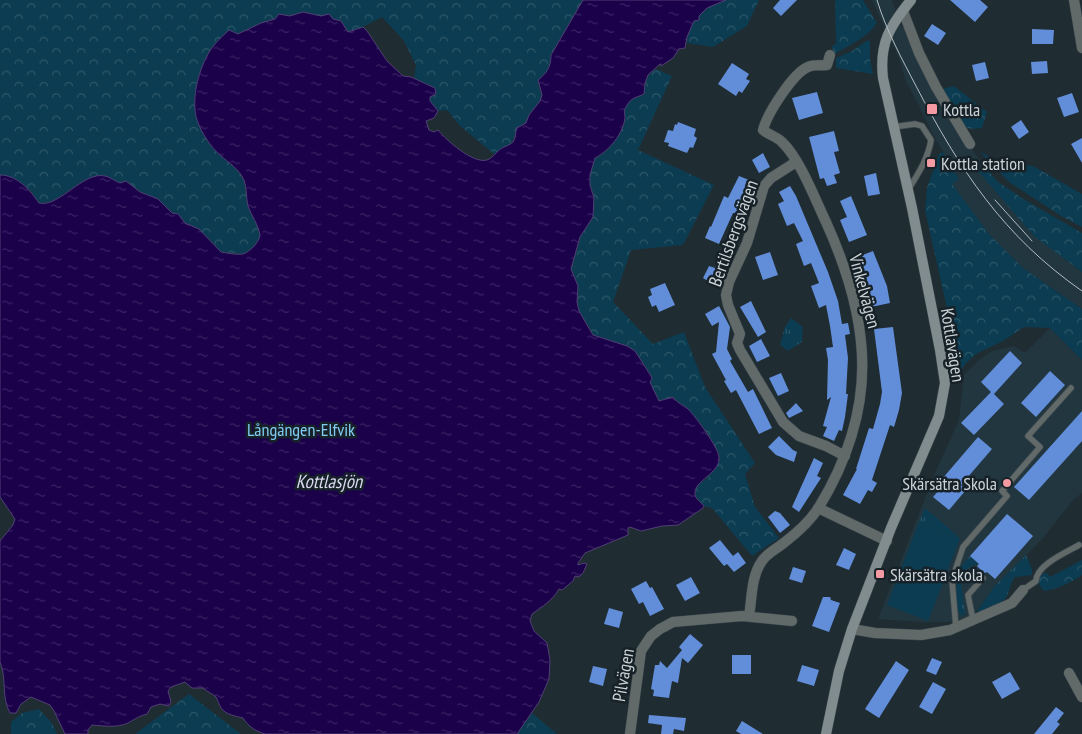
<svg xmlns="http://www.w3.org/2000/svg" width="1082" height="734" font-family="'PT Sans Narrow',sans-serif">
  <defs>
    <pattern id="grass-tufts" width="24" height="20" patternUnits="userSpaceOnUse" patternTransform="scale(1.25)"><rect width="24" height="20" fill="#0b3c51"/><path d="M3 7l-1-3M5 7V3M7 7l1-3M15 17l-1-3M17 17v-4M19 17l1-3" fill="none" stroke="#2d5769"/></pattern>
    <pattern id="forest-crowns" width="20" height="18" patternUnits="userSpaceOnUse" patternTransform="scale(1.25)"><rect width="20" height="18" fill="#0b3c51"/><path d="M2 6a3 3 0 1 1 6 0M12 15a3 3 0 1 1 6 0" fill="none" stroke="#2d5769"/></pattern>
    <pattern id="water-ripples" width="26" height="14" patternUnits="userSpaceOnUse" patternTransform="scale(1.25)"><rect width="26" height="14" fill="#1b004a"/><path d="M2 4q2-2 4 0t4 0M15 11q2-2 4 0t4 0" fill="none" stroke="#3b2464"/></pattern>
  </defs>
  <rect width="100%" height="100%" fill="#1f2c32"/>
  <path fill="#223640" d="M872,0H892L901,27L905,26L967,142L984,166L978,170L1065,260L1082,272V309L1023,268L989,234L951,184L959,178L936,140L906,81L899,58Z
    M1050,328L1082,360V493L1073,500L1044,537L994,587L973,616L950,622H920L878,619L935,473L959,420L964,375L980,359L992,351L1014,346L1025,353Z"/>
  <path fill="url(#grass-tufts)" d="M791,318L803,327L802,342L788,351L780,345L785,327Z
    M925,508L960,538L919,522Z
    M1026,555L1032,569V575L1015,577C1009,585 1010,593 1005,599C999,605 987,608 980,613L977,611L994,587Z
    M970,556L978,563L967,569L961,581L965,614L961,616C954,606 956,581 960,569C962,564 967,560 970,556Z"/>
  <path fill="url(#forest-crowns)" d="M0,0H583L551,55C551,67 545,75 538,85L542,95L540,101L529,115L526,123L515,132C515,145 504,147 495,155L459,125L447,110L438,111L430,101V97L435,88L414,78L416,65L404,41L382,17L353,32H348L341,21L303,12L290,16L279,14L275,19L261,23L214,45L203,66L196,85L219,154L233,164L244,180L248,207L257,221L260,237L258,242L247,252L242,254L221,252L199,229L185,223L178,214L173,213L158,199L140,192L126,181L120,183L104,176L82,182L52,202L39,203L31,191L0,175Z
    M726,0H759L747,26L713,47L687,43V37L694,21L699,19V16L707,8Z
    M835,0H863L877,23C868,37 849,46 834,54L832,46L836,44Z
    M868,40L870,42V59L873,74L836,68V58L852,51Z
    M656,69L672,76L638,150L714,185L683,245L631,250L613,302L653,344L684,332L705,387L755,463L745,474L755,507L779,538L752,556L712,508L704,506L695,496L696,487L710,475L720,459C716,444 699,420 687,409C683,404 676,402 671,397L670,399H663L660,402L650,382L651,376C633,344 627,348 595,337L579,311L577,302L578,286L571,269L580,237L593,217L592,189L590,185V175L595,158C617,148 615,122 627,105C632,98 639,94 645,90C645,80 648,74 656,69Z
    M954,86L987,112L982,128C974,129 969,130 963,125L942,89Z
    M979,151L1000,163L1033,166L1082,194V227L1061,216L1009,182Z
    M943,152L959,179L952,184L989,234L1023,268L1082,309V360L1050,328L1024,327L1003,341L976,354L965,364L961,371L925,210L927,188L939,154Z
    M984,166L998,182L1025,200L1082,233V272L1034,236L978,171Z
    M1082,560V575C1070,583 1058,589 1044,591C1039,585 1037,582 1041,574L1047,573L1050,577Z
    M189,694L241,734H135Z
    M39,709L52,723L57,734H11V722L22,713Z
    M532,713L557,734H517Z"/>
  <path fill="#0b3c51" d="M919,522L960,538L928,621L887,605Z"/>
  <path fill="url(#water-ripples)" stroke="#504075" d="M583,0H726L707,8L699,16V20L694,21L687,37L685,48L679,49L673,58L661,66V64H660L648,75L645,83L644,94C636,98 631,97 626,107C623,111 625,113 625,118C623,134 609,151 595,158L590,175V185L594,198L593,217L580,237L571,269L578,286L577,302L579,311L593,335L627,346L635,351L651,376L652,379L650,382L659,401L673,397C677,403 683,405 688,409C696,417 718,447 719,457C721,473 693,481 695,494C695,499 701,502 704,506L703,508L678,525L662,526L641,531L630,527L628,528V535L585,553L578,563V565L584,563L587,564L583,573L579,577L575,576L573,581L562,590L559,589C552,601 543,606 532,614L530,621L534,631L547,643L550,660L549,679L539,702L517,734H265C255,731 248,726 243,718C236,716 226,715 221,708C219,705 218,700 216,697C212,693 207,692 203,688H192L185,682L171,687L168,691L171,702L169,706L160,704L151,707L147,714C139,716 135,719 128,723C117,728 104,726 92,725L88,730V734H65L54,711L50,705L31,697L21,704L16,713H10C1,697 7,678 0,662V541L13,525L15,519L0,497V175C17,175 30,190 39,203C59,208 83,171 105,176C110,177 115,181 120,183L126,181L140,192L158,199L172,213L178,214L185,223L199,229L221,252C226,253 238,255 243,254C250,252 260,241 260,235C258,224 252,217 248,206C246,198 247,188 244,180C239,169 229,163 220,155C209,146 195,123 195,109C193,89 202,59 215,44C219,39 224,35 229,30L238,34L261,23L275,19L279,14L290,16L303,12L321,16L329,14L333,19L341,21L348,32L363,27L367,31L387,61L403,76L411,77L435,88L436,94L430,97V101L438,111L434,118L426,121L429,130L434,132L438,130C446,140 473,164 487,160C493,158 497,151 502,148C506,146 510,145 513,142C516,138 515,132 517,128L526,123L529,115L540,101L542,95L538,80C547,73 551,67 551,55Z"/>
  <path fill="#628ed9" d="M780,0H797L781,16L773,8Z
    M950,0H980L988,7L975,22Z
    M932,24L946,33L938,45L924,36Z
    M1032,29L1054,30L1053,44H1032Z
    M1047,61L1048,73L1032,74L1031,62Z
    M985,62L989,78L976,81L972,65Z
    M732,63L749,74L746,79L750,81L742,93L739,91L736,96L718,84Z
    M817,92L823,113L799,120L792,98Z
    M1072,93L1079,112L1064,117L1057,98Z
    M1021,120L1029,132L1019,139L1011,127Z
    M678,122L696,129L694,136L697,138L693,148L690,147L687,153L668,146L669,143L664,142L668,130L673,131L675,124L677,125Z
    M834,131L839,151L834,152L840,173L834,175L837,183L827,186L824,178L820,179L809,137Z
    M1082,138V163L1071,144Z
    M763,153L770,167L759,173L752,160Z
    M876,173L880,194L868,196L864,176Z
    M739,176L754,182L744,201H749L748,213H733L719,244L705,238L710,226L711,227L724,196L728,198Z
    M790,186L796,196L828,272L838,301L842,324L848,323L850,334L845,335L848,358L846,394H848L845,417L842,431L839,430L834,441L823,436L827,427L823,426L831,397L827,400L828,360L826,348L833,347L830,326L826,305L819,308L811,286L819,283L811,263L804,266L796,244L803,241L794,223L787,226L778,204L784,201L779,192Z
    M851,196L867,235L849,242L840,220L847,217L840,201Z
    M873,251L887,286L890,303L871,307L868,292L855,258Z
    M722,252L731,255L716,286L703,278L709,266L715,268Z
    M770,252L778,275L763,280L755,257Z
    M665,283L675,305L659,312L656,305L652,307L648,297L652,295L650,289Z
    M751,301L766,332L758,337L740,307Z
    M719,306L730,327L727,349L732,359L730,361L748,392L753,389L772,428L759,434L736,390L731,393L724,381L726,380L712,354L716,352L719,322L712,326L705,314Z
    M893,327L902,393L899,410L894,427L890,425L872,480L877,483L872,492L868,490L860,504L843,495L857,469H856L869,428L873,429L880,404L882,392L874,329Z
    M761,339L770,356L757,362L749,346Z
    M1010,351L1022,363L994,394L1004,404L974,435L961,423L991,392L981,382Z
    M1050,371L1065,385L1036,417L1021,403Z
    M781,373L789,391L778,396L769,378Z
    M796,403L803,411L789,418L786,413Z
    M1082,411V441L1029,500L1014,487Z
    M779,436L793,450L797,452L794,462L776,455L768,447Z
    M978,437L992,449L961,485L966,490L949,510L933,497L946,482L942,479Z
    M814,458L823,463L817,476L821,478L799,512L792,507Z
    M775,511L780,513L790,525L780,533L768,517Z
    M1007,514L1033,536L995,579L987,572L985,573L981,570L977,566L979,564L970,556Z
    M720,540L733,556L738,552L746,563L734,572L727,564L724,566L709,548Z
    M844,548L856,554L849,570L836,565Z
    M793,567L806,571L802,583L789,579Z
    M691,577L700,593L685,601L676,585Z
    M646,581L650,588L652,587L664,609L650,616L643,602L639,604L631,589Z
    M823,597H830L831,600L840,603L829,632L812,626Z
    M609,608L623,612L619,628L604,624Z
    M690,634L703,645L688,663L682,658L678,683L672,681L669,698L653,696L654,690L651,689L655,665H659L660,661L667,668L682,650L679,647Z
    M732,655H751V674H732Z
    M932,658L942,662L936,675L926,671Z
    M896,661L909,670L879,718L865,709Z
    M802,665L819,670L814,686L797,681Z
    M593,666L607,669L603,686L589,682Z
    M1010,672L1020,689L1002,699L992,682Z
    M933,682L946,689L932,714L919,707Z
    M1056,707L1064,713L1057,722L1060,724L1052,734H1034Z
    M649,715L686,718L684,731L674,729L673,734H661L662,725L648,723Z
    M742,721L763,734H741L736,731Z"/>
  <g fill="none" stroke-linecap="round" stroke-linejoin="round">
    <g stroke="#3b474d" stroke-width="7">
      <path id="lane" d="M893,127L915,124L922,126L931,140C928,159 918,174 908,190
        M1023,590L1036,581C1036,565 1067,552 1079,545
        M973,620L968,595L983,578
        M956,628L952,580L963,547L1007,496L1002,491L1040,447L1028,436L1071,388"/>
    </g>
    <g stroke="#3b474d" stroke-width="11">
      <path id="street" d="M1074,0L1082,48
        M903,11L919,53L936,87L970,144
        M796,162L771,178L764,186L747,243L729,282L726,295L728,305L740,334L737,343L740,350L783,422L799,436L826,446L845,456
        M818,508L887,541
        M749,616C752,599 751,576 762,561C767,553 778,548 785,542C798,532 811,520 819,507C879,408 872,324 826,222C815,199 800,159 782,142C777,137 769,135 763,130C767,114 793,73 808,67C814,64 820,66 827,65L830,55
        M852,629L875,633L921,635L950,630L1012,603L1023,590
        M1069,673L1082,697
        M630,734L641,651L651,636L660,629L673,622L742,616L792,621"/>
    </g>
    <g stroke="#3b474d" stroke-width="11">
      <path id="secondary" d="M826,734L839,671L852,629L891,528L939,416L945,383L940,350L912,208L883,78C879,43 890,26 911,0"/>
    </g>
    <use href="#lane" stroke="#616969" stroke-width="5.5"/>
    <use href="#street" stroke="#616969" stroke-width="10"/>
    <use href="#secondary" stroke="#808c8d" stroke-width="10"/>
    <path stroke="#b5bdc2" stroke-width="1" d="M877,0C886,30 902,59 916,86C960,170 1003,236 1082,291
      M995,200L1032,241"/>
  </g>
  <g fill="#f49aa3" stroke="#162228" stroke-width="2">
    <rect x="926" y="103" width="12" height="12" rx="2.5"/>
    <rect x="926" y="158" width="10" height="10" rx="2.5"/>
    <circle cx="1007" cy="483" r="5"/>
    <rect x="875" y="569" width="10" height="10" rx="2.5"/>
  </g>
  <g text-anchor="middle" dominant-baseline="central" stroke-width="5" stroke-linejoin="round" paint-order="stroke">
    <g font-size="18" fill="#cdd4d9" stroke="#162228" text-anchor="start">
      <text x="943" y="109">Kottla</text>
      <text x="941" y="163">Kottla station</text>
      <text x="997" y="483" text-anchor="end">Skärsätra Skola</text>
      <text x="890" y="574">Skärsätra skola</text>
    </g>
    <g font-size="18" fill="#cdd4d9" stroke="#162228">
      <text transform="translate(733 233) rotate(-70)">Bertilsbergsvägen</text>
      <text transform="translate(865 291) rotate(75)">Vinkelvägen</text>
      <text transform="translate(953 345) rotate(81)">Kottlavägen</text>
      <text transform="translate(623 675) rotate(-80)">Pilvägen</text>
    </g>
    <g font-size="18" fill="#82ccf2" stroke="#162228">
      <text x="301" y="429">Långängen-Elfvik</text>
    </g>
    <g font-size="19" font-style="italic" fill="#dad8ef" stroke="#162228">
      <text x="329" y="481">Kottlasjön</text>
    </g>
  </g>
</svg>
